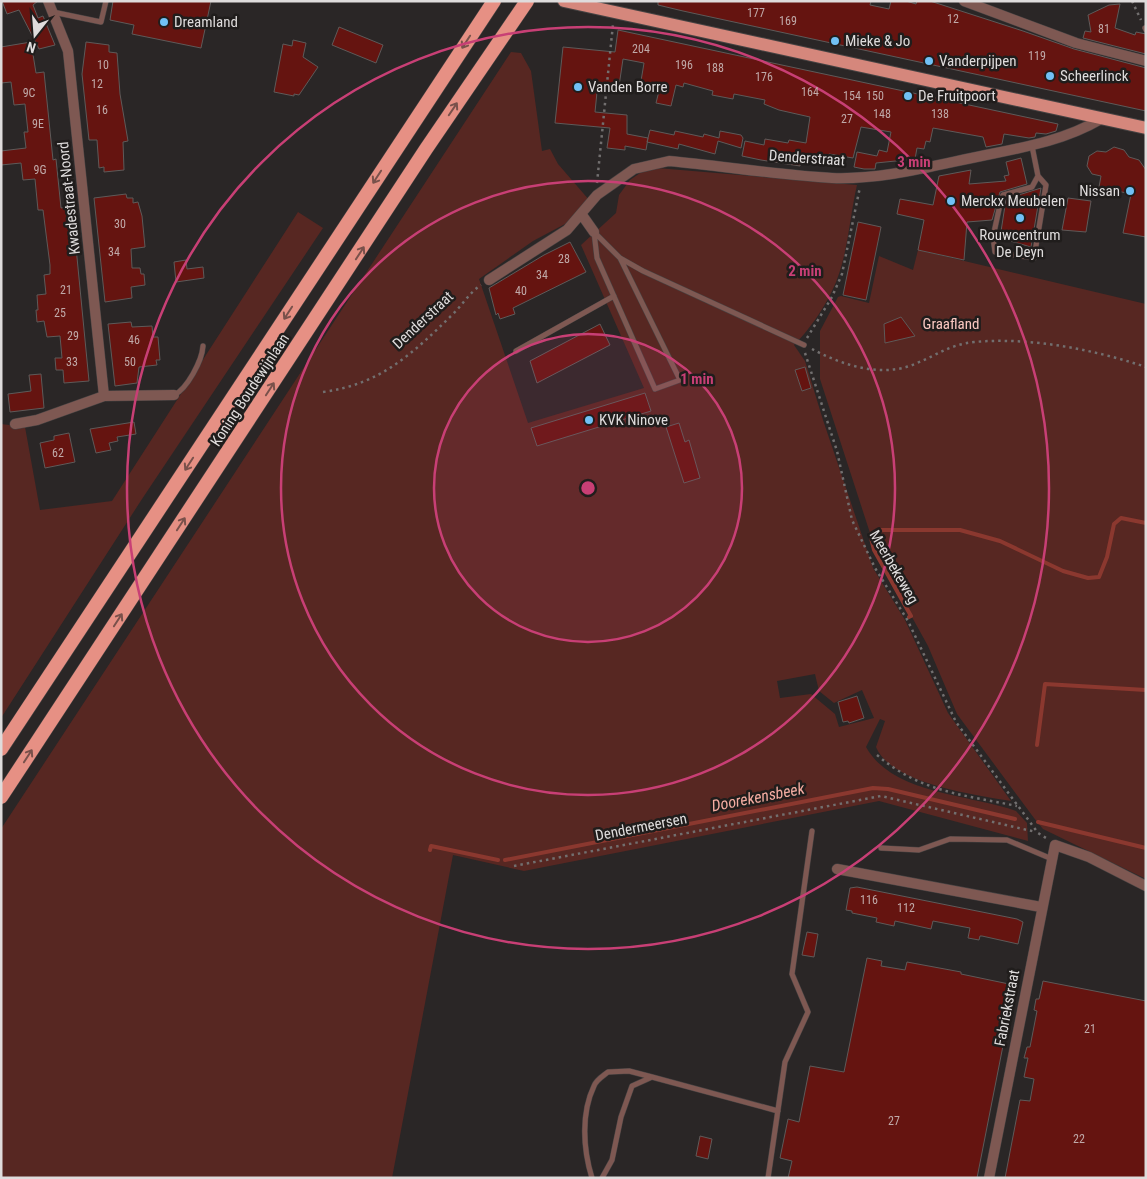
<svg xmlns="http://www.w3.org/2000/svg" width="1147" height="1179" font-family="'Roboto Condensed',sans-serif">
  <rect width="100%" height="100%" fill="#2a2626"/>
  <path fill="#572722" fill-rule="evenodd" d="M511,52L521,53L531,71L542,151L550,149L558,164L590,201L565,224L533,241L479,279L528,423L644,388L581,245L616,213L619,195L630,180L643,171L657,168L857,185C849,219 848,259 832,291C823,310 809,330 794,345L805,361L823,420L873,568L905,620L948,713L1011,801C976,795 891,784 876,747L885,721L880,719L866,747C893,795 970,794 1016,811L1027,823L1028,841L879,801L524,871L453,855L392,1178H1V829ZM815,674L819,691L834,703L862,690L874,718L839,727L835,714L811,694L780,698L777,681Z
    M298,212L323,228L142,499L1,718V424L25,427L40,510L112,501Z
    M918,250L1146,304V879L1043,829L1034,818L957,714L928,646L882,563L870,533L820,379V331L838,297L841,296L869,303L879,256L913,270Z"/>
  <g fill="none" stroke-linecap="round" stroke-linejoin="round">
    <path stroke="#8b382f" stroke-width="4" d="M909,617L911,616L874,550L870,534L879,530H960L1000,541L1063,571L1088,578L1099,577L1107,557L1114,524L1121,518L1146,523
      M1037,745L1045,684L1146,690
      M1038,822L1146,848
      M430,850L431,846L498,860
      M505,860L873,788L888,789L1015,819"/>
  </g>
  <path fill="#651410" stroke="#5e5a59" d="M2,1H38L33,5L38,18L43,16L55,45L39,49L19,10L7,14Z
    M113,1H211L201,48L132,34L134,25L110,20Z
    M658,1H871L870,5L889,9L891,1H906L916,4L917,1H930L1023,31L1074,49L1146,68V111L683,11L658,5Z
    M1120,4L1115,28L1135,35L1136,32L1146,34V54L1083,38L1085,31L1091,32L1088,15L1109,5Z
    M339,27L383,45L376,63L332,45Z
    M618,30L1058,124L1056,131L1046,134L1036,133L1035,137L1029,138L1004,134L1002,144L986,147L983,137L933,128L930,142L926,141L924,149L917,148L915,159L876,163L875,169H864L854,167L857,152L877,156L879,150L887,152L891,132L861,127L853,158L829,154L827,163L810,161L809,164L800,163V166L761,160L742,156L745,141L764,145L765,139L788,143L789,140L806,143L810,117L779,110L764,104L765,100L734,94L733,99L712,95L713,91L684,83L683,87L676,85L671,106L656,103L659,91L640,87L644,63L623,59L619,86L598,82L595,112L627,115V134L648,138L646,150L625,146V150L607,148L610,128L555,123L563,47L615,52Z
    M293,40L306,43L303,57L318,67L299,95L294,94V96L274,92L283,44L292,46Z
    M31,42L36,73L44,72L53,160L56,159L61,208L72,206L89,381L64,383L63,370H56L55,358H62L60,336L47,337L44,321L37,322L36,310H38L37,295L46,294L44,275L50,274V265L43,210H38L35,179L23,180L21,163L1,165V151L26,148L24,132H28L25,104L14,105L11,82L1,83V47Z
    M86,42L109,45V52L117,53L120,94L128,141L123,142L124,170L104,172V167L99,168L97,140H89L82,74Z
    M650,130L674,135L675,131L703,137L704,134L719,138L720,131L741,135L743,138L741,148L718,141L715,154L679,144L678,149L647,142Z
    M1114,147L1124,150L1129,157L1139,160L1146,170V237L1123,233L1131,194L1099,187L1101,176L1092,174L1087,166L1089,156L1097,151L1106,152Z
    M1021,158L1027,184L1000,192L992,220L967,222L964,260L918,250L924,220L897,214L900,199L933,205L939,176L971,170L969,184L1006,181L1004,176L1009,175L1006,162Z
    M1041,188L1031,247L1000,238L1006,199Z
    M126,194L127,198H133V203L138,202L142,216L145,247L131,249L132,268H140L141,274H144L145,285L131,287L132,298L105,302L94,198Z
    M1068,198L1091,201L1086,232L1062,230Z
    M858,222L881,227L866,300L843,295Z
    M570,242L586,272L513,308L515,314L500,319L498,313L496,315L489,288L544,255Z
    M186,260L187,269L203,267L204,278L176,282L174,262Z
    M901,317L915,336L885,343L884,324Z
    M131,322L132,327L152,326L153,337H158L160,360H156L157,365L139,367L137,383L115,386L108,324Z
    M600,324L610,345L537,383L530,361Z
    M805,367L811,388L802,391L795,370Z
    M41,374L44,408L10,412L8,394L31,391L29,375Z
    M645,393L651,411L537,446L531,428Z
    M134,422L136,434L117,437L118,441L109,443L111,450L96,453L90,429Z
    M679,423L685,442L689,440L700,478L684,483L666,427Z
    M69,433L75,462L45,468L40,443L54,440V436Z
    M857,696L864,718L849,723L848,721L843,722L838,702Z
    M857,887L1017,919L1023,922L1018,944L982,936H980L979,940L968,938L970,928L933,921L931,929L895,921L894,926L876,922L877,918L852,913V911L846,910L850,888Z
    M807,932L818,934L814,957L802,955Z
    M867,958L882,961L881,966L905,970L907,962L961,972V974L1009,984L1005,1011L1010,1010L977,1178H788L792,1161L780,1158L788,1119L799,1122L810,1066L844,1072Z
    M1043,981L1146,1001V1178H1005L1020,1100L1030,1101L1034,1079L1024,1077L1028,1058H1024L1027,1047H1030L1037,1011L1034,1010L1036,999H1039Z
    M700,1136L712,1139L708,1159L696,1156Z"/>
  <g fill="none" stroke-linecap="round" stroke-linejoin="round">
    <g stroke="#474343" stroke-width="6">
      <path id="service" d="M53,12L101,22L106,1
        M1145,28L1146,30
        M1032,146L1038,176L1046,185L1034,258L995,252L993,237L1001,200L1003,195L1032,187L1038,176
        M594,232L597,258L655,389L680,380L620,258
        M594,232L620,258L643,271L804,345
        M516,351L614,296
        M174,395C187,389 202,361 203,346
        M881,848L919,850L950,839L1007,840L1052,859
        M592,1178C583,1149 581,1113 594,1086C596,1080 603,1076 608,1072L629,1071L652,1077
        M602,1178L612,1160L621,1117L632,1086L652,1077L778,1111
        M768,1178L785,1062L808,1012L792,974L812,831"/>
    </g>
    <g stroke="#474343" stroke-width="11">
      <path id="minor" d="M48,1L68,51L104,396
        M964,1L1076,43L1146,61
        M582,215L594,232
        M489,280L567,230L597,195L634,169L669,161C723,166 778,175 832,178C883,180 936,165 986,155C1026,147 1065,140 1101,119
        M15,424L37,420L104,396L174,395
        M837,869L1041,907
        M989,1178L1055,845L1089,857L1146,886"/>
    </g>
    <g stroke="#474343" stroke-width="14">
      <path id="primary" d="M564,1L1146,128"/>
    </g>
    <g stroke="#474343" stroke-width="15">
      <path id="trunk" d="M1,749L494,1
        M1,797L426,149L527,1"/>
    </g>
    <path stroke="#726f6f" stroke-width="2.5" stroke-dasharray="2.5 4" stroke-linecap="butt" d="M1132,1L1141,20
      M597,183L613,24
      M807,338L832,297L842,274L860,187
      M812,349C842,365 883,379 917,363C939,354 949,345 974,342C1030,337 1092,349 1146,367
      M805,353L837,451L852,520L875,568L908,621L956,722L1038,833L1046,838
      M323,392C382,384 413,353 454,313C463,304 470,292 481,285
      M877,755C920,792 964,795 1017,806
      M514,866L881,796L1036,832"/>
    <use href="#service" stroke="#7e5852" stroke-width="5"/>
    <use href="#minor" stroke="#7e5852" stroke-width="10"/>
    <use href="#primary" stroke="#d5877c" stroke-width="12"/>
    <use href="#trunk" stroke="#e69084" stroke-width="14"/>
  </g>
  <defs><path id="oneway-shaft" d="M-6 0H5M1.5-3L5.5 0L1.5 3" fill="none" stroke-width="1.6" stroke-linecap="round" stroke-linejoin="round" transform="scale(1.25)"/></defs>
  <g stroke="#79514b">
    <use href="#oneway-shaft" transform="translate(466 42) rotate(123)"/>
    <use href="#oneway-shaft" transform="translate(453 109) rotate(-56)"/>
    <use href="#oneway-shaft" transform="translate(377 177) rotate(123)"/>
    <use href="#oneway-shaft" transform="translate(360 253) rotate(-57)"/>
    <use href="#oneway-shaft" transform="translate(288 313) rotate(123)"/>
    <use href="#oneway-shaft" transform="translate(270 389) rotate(-57)"/>
    <use href="#oneway-shaft" transform="translate(189 464) rotate(123)"/>
    <use href="#oneway-shaft" transform="translate(181 524) rotate(-57)"/>
    <use href="#oneway-shaft" transform="translate(118 620) rotate(-57)"/>
    <use href="#oneway-shaft" transform="translate(28 756) rotate(-57)"/>
  </g>
  <circle cx="588" cy="488" r="154" fill="#c83f75" fill-opacity=".12"/>
  <g fill="none" stroke="#c83f75" stroke-width="2.5">
    <circle cx="588" cy="488" r="154"/>
    <circle cx="588" cy="488" r="307"/>
    <circle cx="588" cy="488" r="461"/>
  </g>
  <g fill="#71c1f5" stroke="#201d1c" stroke-width="2">
    <circle cx="164" cy="22" r="5"/>
    <circle cx="835" cy="41" r="5"/>
    <circle cx="929" cy="61" r="5"/>
    <circle cx="1050" cy="76" r="5"/>
    <circle cx="578" cy="87" r="5"/>
    <circle cx="908" cy="96" r="5"/>
    <circle cx="1130" cy="191" r="5"/>
    <circle cx="951" cy="201" r="5"/>
    <circle cx="1020" cy="218" r="5"/>
    <circle cx="589" cy="420" r="5"/>
  </g>
  <g text-anchor="middle" dominant-baseline="central" stroke-width="5" stroke-linejoin="round" paint-order="stroke">
    <g font-size="12" fill="#c0aaa9">
      <text x="756" y="13">177</text>
      <text x="953" y="19">12</text>
      <text x="788" y="21">169</text>
      <text x="1104" y="29">81</text>
      <text x="641" y="49">204</text>
      <text x="1037" y="56">119</text>
      <text x="103" y="65">10</text>
      <text x="684" y="65">196</text>
      <text x="715" y="68">188</text>
      <text x="764" y="77">176</text>
      <text x="97" y="84">12</text>
      <text x="810" y="92">164</text>
      <text x="29" y="93">9C</text>
      <text x="852" y="96">154</text>
      <text x="875" y="96">150</text>
      <text x="102" y="110">16</text>
      <text x="882" y="114">148</text>
      <text x="940" y="114">138</text>
      <text x="847" y="119">27</text>
      <text x="38" y="124">9E</text>
      <text x="40" y="170">9G</text>
      <text x="120" y="224">30</text>
      <text x="114" y="252">34</text>
      <text x="564" y="259">28</text>
      <text x="542" y="275">34</text>
      <text x="66" y="290">21</text>
      <text x="521" y="291">40</text>
      <text x="60" y="313">25</text>
      <text x="73" y="336">29</text>
      <text x="134" y="340">46</text>
      <text x="72" y="362">33</text>
      <text x="130" y="362">50</text>
      <text x="58" y="453">62</text>
      <text x="869" y="900">116</text>
      <text x="906" y="908">112</text>
      <text x="1090" y="1029">21</text>
      <text x="894" y="1121">27</text>
      <text x="1079" y="1139">22</text>
    </g>
    <g font-size="15" fill="#dfdcdc" stroke="#201d1c" text-anchor="start">
      <text x="174" y="22">Dreamland</text>
      <text x="845" y="41">Mieke &amp; Jo</text>
      <text x="939" y="61">Vanderpijpen</text>
      <text x="1060" y="76">Scheerlinck</text>
      <text x="588" y="87">Vanden Borre</text>
      <text x="918" y="96">De Fruitpoort</text>
      <text x="1120" y="191" text-anchor="end">Nissan</text>
      <text x="961" y="201">Merckx Meubelen</text>
      <text x="1020" y="235" text-anchor="middle">Rouwcentrum<tspan x="1020" dy="17">De Deyn</tspan></text>
      <text x="599" y="420">KVK Ninove</text>
    </g>
    <g font-size="15" fill="#dfdcdc" stroke="#201d1c">
      <text transform="translate(807 158) rotate(4)">Denderstraat</text>
      <text transform="translate(69 198) rotate(-96)">Kwadestraat-Noord</text>
      <text transform="translate(423 320) rotate(-43)">Denderstraat</text>
      <text transform="translate(250 390) rotate(-57)">Koning Boudewijnlaan</text>
      <text transform="translate(894 567) rotate(60)">Meerbekeweg</text>
      <text transform="translate(641 827) rotate(-11)">Dendermeersen</text>
      <text transform="translate(1007 1008) rotate(-79)">Fabriekstraat</text>
    </g>
    <g font-size="15" fill="#f9c7c0" stroke="#201d1c">
      <text x="951" y="324">Graafland</text>
    </g>
    <g font-size="16" font-style="italic" fill="#f5ada2" stroke="#201d1c">
      <text transform="translate(758 797) rotate(-11)">Doorekensbeek</text>
    </g>
  </g>
  <circle cx="588" cy="488" r="8" fill="#c83f75" stroke="#201d1c" stroke-width="2.5"/>
  <g font-size="15" text-anchor="middle" font-weight="bold" fill="#c83f75" stroke="#201d1c" stroke-width="5" stroke-linejoin="round" paint-order="stroke">
    <text x="914" y="167">3 min</text>
    <text x="805" y="276">2 min</text>
    <text x="697" y="384">1 min</text>
  </g>
  <rect width="1147" height="1179" fill="none" stroke="#dfdcdc" stroke-width="5"/>
  <g transform="translate(35 35) rotate(197)" stroke="#201d1c" stroke-width="4" paint-order="stroke">
  <path d="M0-4L9 19L0 12L-9 19Z" fill="#dfdcdc"/>
  <text y="-8" font-size="14" font-weight="bold" text-anchor="middle" fill="#dfdcdc">N</text>
  </g>
</svg>
